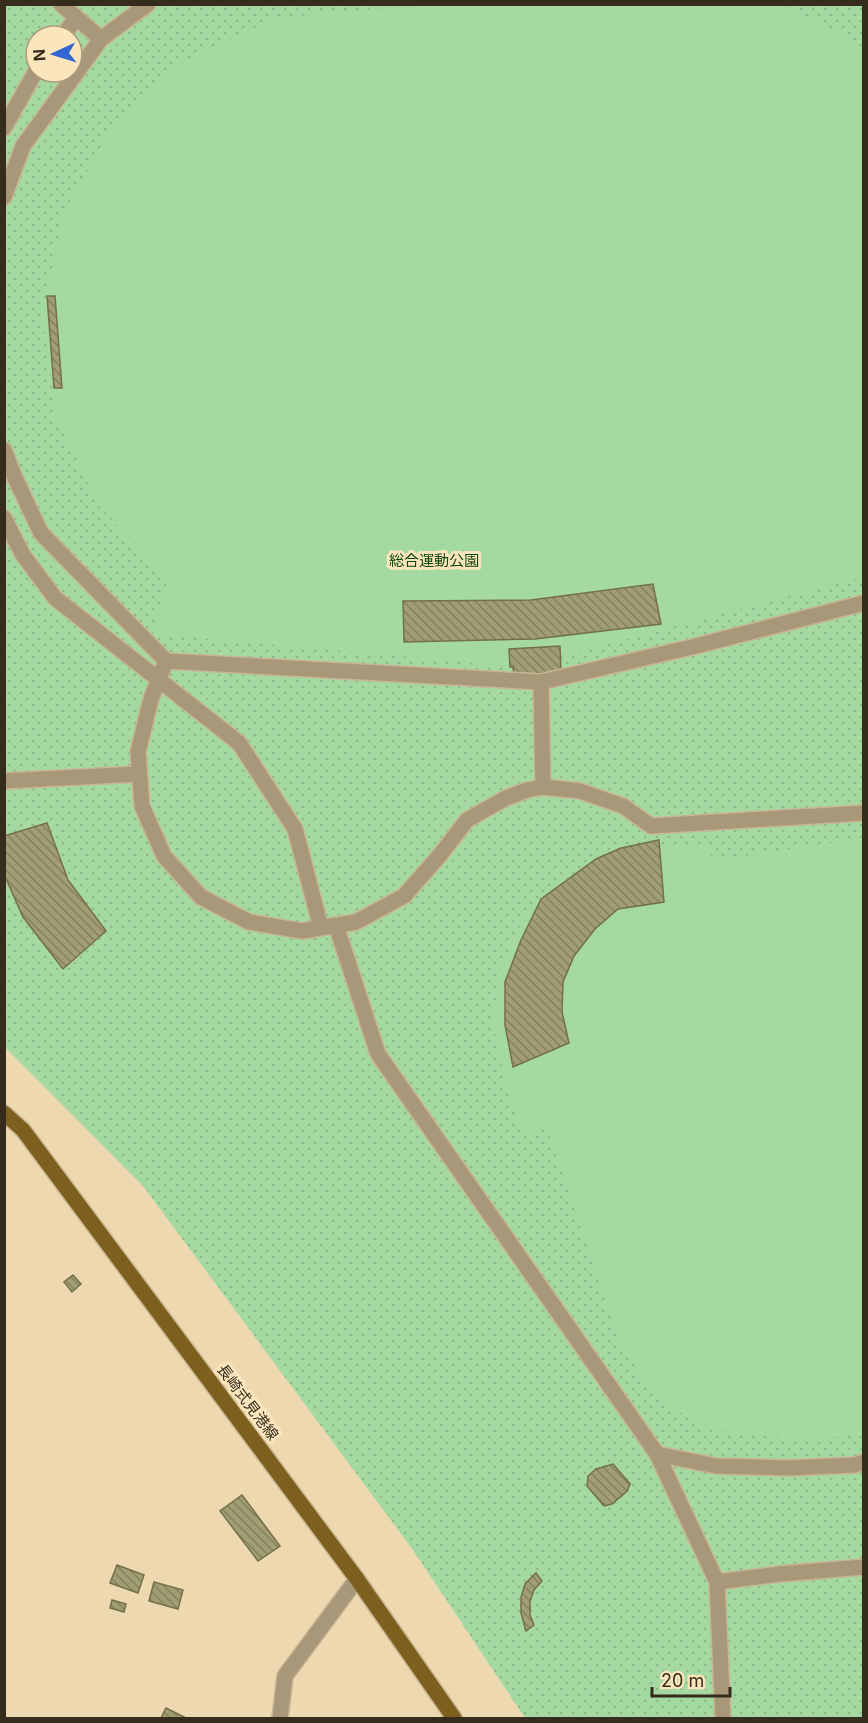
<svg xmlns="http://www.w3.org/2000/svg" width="868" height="1723" font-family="Inter,'Noto Sans JP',sans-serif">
  <defs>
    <pattern id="grass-dots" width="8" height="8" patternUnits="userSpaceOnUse" patternTransform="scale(1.5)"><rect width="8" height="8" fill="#a4d9a1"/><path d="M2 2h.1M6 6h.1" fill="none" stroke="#8eba8a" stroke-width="1.8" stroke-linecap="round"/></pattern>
    <pattern id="building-back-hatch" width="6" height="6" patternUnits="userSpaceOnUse" patternTransform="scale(1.5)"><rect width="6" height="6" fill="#a29e74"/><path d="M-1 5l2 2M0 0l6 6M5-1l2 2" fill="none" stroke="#85815f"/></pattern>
  </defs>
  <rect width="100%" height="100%" fill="#edd8af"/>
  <path fill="url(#grass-dots)" fill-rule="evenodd" d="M4,5H863V1718H525L413,1550L143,1186L5,1047ZM36,36H72V72H36Z"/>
  <path fill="#a4d9a1" d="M432,4L783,5L854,40L863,49V577L520,667L153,634L168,579L99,506L56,416L43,315L62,216L111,128L185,60L276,18Z
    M863,838V1431L817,1442L702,1429L647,1387L619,1339L546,1126L522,1135L503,1073L493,1023L499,972L520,926L553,887L597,861L646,849L708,843L712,861Z"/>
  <path fill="url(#building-back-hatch)" stroke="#747047" stroke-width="1.5" d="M47,296H55L62,388H54Z
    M653,584L661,624L535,639L404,642L403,601L531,600Z
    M560,646L561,672L514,675L513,667H510L509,649Z
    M47,823L68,880L106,931L63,969L23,917L4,874V836Z
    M659,840L664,902L618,909L595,929L574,956L563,982L562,1012L569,1043L513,1067L505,1025V982L521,940L541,899L596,859L621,848Z
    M73,1275L81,1284L72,1292L64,1282Z
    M613,1464L630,1484L627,1491L612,1504L604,1506L587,1486L588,1476L596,1469Z
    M242,1495L280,1546L258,1561L220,1511Z
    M117,1565L144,1575L138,1593L110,1583Z
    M536,1573L542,1581L534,1590L530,1601V1615L534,1625L526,1631L521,1613V1597L525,1584Z
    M154,1582L183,1590L178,1609L149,1601Z
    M112,1600L126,1604L124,1612L110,1608Z
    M166,1708L186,1718H161Z"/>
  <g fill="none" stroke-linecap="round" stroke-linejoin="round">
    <g stroke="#c8b692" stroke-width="18">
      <path id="minor" d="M61,4L101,39
        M63,36L76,18
        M4,128L36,71
        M4,197L23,146L101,39L148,4
        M4,450L15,478L41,533L166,661L541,682L692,647L864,603
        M4,518L23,555L55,598L239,743L295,829L321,928
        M166,661L151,699L138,752L142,806L164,856L201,897L249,922L302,931L356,922L404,896L440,855L467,820L506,798L527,790L543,787L580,791L623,806L651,826L864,813
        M541,682L543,787
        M4,781L139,774
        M336,925L378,1054L657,1454L717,1582
        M657,1454L716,1466L789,1468L855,1465L864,1462
        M280,1718L285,1676L357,1579
        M723,1718L717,1582L780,1574L864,1567"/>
    </g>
    <g stroke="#c8b692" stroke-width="18">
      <path id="major" d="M4,1113L23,1130L357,1579L454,1718"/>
    </g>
    <use href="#minor" stroke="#a89879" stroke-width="15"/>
    <use href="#major" stroke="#7d5f1e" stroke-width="15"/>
  </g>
  <g text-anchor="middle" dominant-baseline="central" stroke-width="6" stroke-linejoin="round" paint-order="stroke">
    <g font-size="15" fill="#0b490e" stroke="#fae5bc">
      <text x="434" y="560">総合運動公園</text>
    </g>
    <g font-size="15" fill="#352c1d" stroke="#fae5bc">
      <text transform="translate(248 1402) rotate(53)">長崎式見港線</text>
    </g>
  </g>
  <rect width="868" height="1723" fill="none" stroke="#352c1d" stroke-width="12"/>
  <g transform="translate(54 54) rotate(266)"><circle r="28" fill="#fae5bc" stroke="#ab9b7c" stroke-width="1.5"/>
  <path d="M0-4.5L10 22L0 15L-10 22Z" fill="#3365d4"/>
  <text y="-9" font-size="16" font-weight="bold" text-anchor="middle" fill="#352c1d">N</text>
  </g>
  <path d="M652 1687v9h78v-9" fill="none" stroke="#352c1d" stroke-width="3"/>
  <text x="661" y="1687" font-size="18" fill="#352c1d" stroke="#fae5bc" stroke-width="4.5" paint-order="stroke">20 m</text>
</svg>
